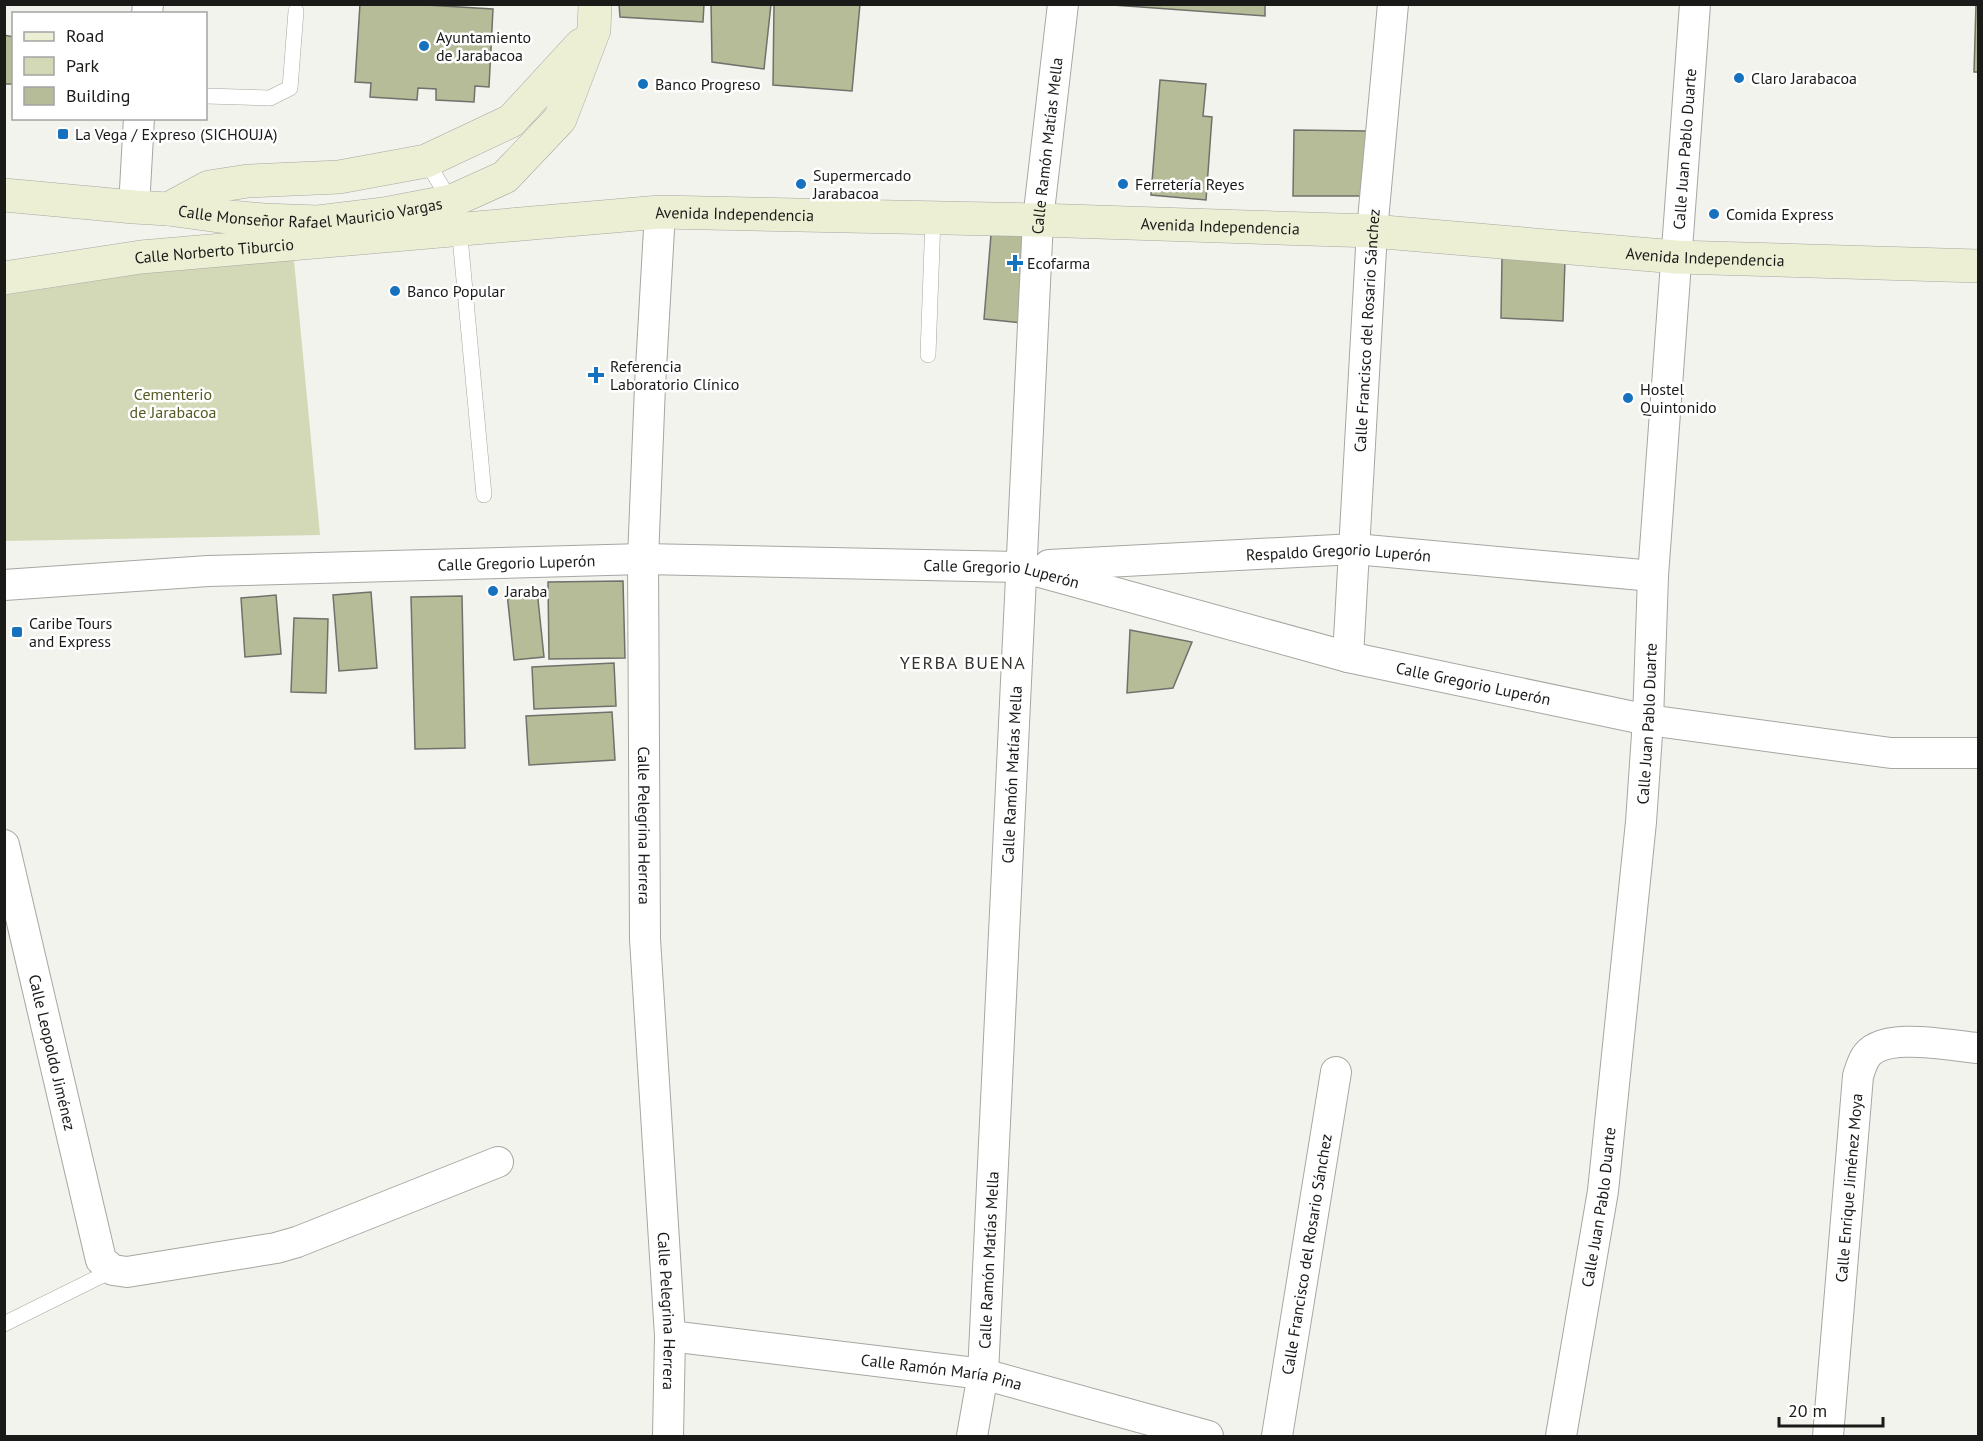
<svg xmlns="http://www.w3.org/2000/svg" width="1983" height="1441" font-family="'PT Sans',sans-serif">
  <rect width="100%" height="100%" fill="#f2f3ed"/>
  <path fill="#d3d8b7" d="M293,250L320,535L5,541V295Z"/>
  <path fill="#b6bc98" stroke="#70716b" stroke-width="1.5" d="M360,4H409L493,9L489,87L475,86L474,102L436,100V89L418,88L417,100L370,97L371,83L355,82Z
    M619,4H704L703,22L620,17Z
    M711,4H771L764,69L712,62Z
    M774,4H860L852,91L773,85Z
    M1099,4H1265V16Z
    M1976,4H1978V72H1974Z
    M4,35L14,37V84H4Z
    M1160,80L1206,84L1203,116L1212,117L1206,200L1151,195Z
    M1294,130L1368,131L1367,196H1293Z
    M992,223L1032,227L1022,323L984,319Z
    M1502,258L1565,260L1563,321L1501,318Z
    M623,581L625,658L549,659L548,582Z
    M537,590L544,657L514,660L507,593Z
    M371,592L377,668L339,671L333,595Z
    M276,595L281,654L245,657L241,598Z
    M462,596L465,748L415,749L411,597Z
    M294,618L328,619L326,693L291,692Z
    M1130,630L1192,642L1173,688L1127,693Z
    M614,663L616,706L534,709L532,667Z
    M612,712L615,760L529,765L526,716Z"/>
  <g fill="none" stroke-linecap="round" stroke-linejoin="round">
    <g stroke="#a6a7a2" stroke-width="16">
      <path id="lane" d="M206,96L270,98L290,88L296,11
        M426,161L452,203
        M459,226L484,495
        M928,355L933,218
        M4,1324L113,1270"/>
    </g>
    <g stroke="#a6a7a2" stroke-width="32">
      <g id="street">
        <path d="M147,14L148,4"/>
        <path d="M134,207L139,118"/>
        <path id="s1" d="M660,212L650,386L643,559L644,747L645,939L670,1336L668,1436"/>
        <path id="s2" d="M1049,565L1355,549L1653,576"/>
        <path id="s3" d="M4,585L208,571L643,559L1022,567L1348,657L1648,720L1891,753H1978"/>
        <path id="s4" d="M1348,657L1372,231L1393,4"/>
        <path id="s5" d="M4,845L101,1260L113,1270L127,1272L276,1248L297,1242L498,1162"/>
        <path id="s6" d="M670,1336L983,1374L1208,1436"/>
        <path id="s7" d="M972,1436L983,1374L1038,220L1063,4"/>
        <path id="s8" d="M1277,1436L1336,1072"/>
        <path id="s9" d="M1561,1436L1603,1191L1641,822L1648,720L1653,576L1695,4"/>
        <path id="s10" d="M1828,1436L1858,1076C1860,1070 1862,1063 1865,1058C1881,1030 1951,1046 1978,1048"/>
      </g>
    </g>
    <g stroke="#a6a7a2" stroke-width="34">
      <g id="secondary">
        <path id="s11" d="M4,195L134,207L168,209L219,216L264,220L318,222L384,214L452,201L505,177L560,119L594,30L595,4"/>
        <path d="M168,209L209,187L248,181L339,177L426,161L511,121L581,45"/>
        <path id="s12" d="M4,278L141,257L660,212L1038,220L1372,231L1676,257L1978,266"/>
      </g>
    </g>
    <use href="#lane" stroke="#fff" stroke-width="15"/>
    <use href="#street" stroke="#fff" stroke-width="30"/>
    <use href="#secondary" stroke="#ecefd4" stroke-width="33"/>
  </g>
  <g fill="#1671be" stroke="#fff" stroke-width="2">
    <circle cx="424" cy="46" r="6"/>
    <circle cx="1739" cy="78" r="6"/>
    <circle cx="643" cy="84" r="6"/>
    <rect x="57" y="128" width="12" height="12" rx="3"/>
    <circle cx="801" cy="184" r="6"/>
    <circle cx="1123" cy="184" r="6"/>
    <circle cx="1714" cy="214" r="6"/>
    <path d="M1012 254h6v6h6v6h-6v6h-6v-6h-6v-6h6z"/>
    <circle cx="395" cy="291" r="6"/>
    <path d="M593 366h6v6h6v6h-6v6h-6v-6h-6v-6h6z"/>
    <circle cx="1628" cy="398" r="6"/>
    <circle cx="493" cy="591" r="6"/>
    <rect x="11" y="626" width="12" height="12" rx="3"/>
  </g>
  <g text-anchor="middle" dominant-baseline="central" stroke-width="5" stroke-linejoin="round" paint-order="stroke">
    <g font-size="16" fill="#1a1b18" stroke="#fff" text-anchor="start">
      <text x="436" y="37">Ayuntamiento<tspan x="436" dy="18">de Jarabacoa</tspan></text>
      <text x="1751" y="78">Claro Jarabacoa</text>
      <text x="655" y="84">Banco Progreso</text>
      <text x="75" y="134">La Vega / Expreso (SICHOUJA)</text>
      <text x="813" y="175">Supermercado<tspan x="813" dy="18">Jarabacoa</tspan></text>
      <text x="1135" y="184">Ferretería Reyes</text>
      <text x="1726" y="214">Comida Express</text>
      <text x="1027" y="263">Ecofarma</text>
      <text x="407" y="291">Banco Popular</text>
      <text x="610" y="366">Referencia<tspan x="610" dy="18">Laboratorio Clínico</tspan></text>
      <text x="1640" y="389">Hostel<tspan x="1640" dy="18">Quintonido</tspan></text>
      <text x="505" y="591">Jaraba</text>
      <text x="29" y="623">Caribe Tours<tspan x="29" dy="18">and Express</tspan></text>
    </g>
    <g font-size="16" fill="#1a1b18" stroke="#fff">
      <text stroke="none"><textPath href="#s7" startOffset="1293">Calle Ramón Matías Mella</textPath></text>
      <text stroke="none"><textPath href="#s9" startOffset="1294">Calle Juan Pablo Duarte</textPath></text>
      <text stroke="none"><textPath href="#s11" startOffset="308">Calle Monseñor Rafael Mauricio Vargas</textPath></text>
      <text stroke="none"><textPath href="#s12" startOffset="734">Avenida Independencia</textPath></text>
      <text stroke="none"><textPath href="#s12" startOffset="1220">Avenida Independencia</textPath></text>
      <text stroke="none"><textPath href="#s12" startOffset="212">Calle Norberto Tiburcio</textPath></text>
      <text stroke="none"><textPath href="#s12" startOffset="1706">Avenida Independencia</textPath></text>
      <text stroke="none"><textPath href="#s4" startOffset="327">Calle Francisco del Rosario Sánchez</textPath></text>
      <text stroke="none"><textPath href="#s2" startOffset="290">Respaldo Gregorio Luperón</textPath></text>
      <text stroke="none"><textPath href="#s3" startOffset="513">Calle Gregorio Luperón</textPath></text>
      <text stroke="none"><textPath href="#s3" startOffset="999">Calle Gregorio Luperón</textPath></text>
      <text stroke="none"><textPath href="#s3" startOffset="1485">Calle Gregorio Luperón</textPath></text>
      <text stroke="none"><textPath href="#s9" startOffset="718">Calle Juan Pablo Duarte</textPath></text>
      <text stroke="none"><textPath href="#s7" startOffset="663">Calle Ramón Matías Mella</textPath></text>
      <text stroke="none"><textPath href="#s1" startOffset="614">Calle Pelegrina Herrera</textPath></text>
      <text stroke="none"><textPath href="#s5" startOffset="213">Calle Leopoldo Jiménez</textPath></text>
      <text stroke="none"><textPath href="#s10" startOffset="249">Calle Enrique Jiménez Moya</textPath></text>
      <text stroke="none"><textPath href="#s9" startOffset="232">Calle Juan Pablo Duarte</textPath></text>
      <text stroke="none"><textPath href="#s8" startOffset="184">Calle Francisco del Rosario Sánchez</textPath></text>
      <text stroke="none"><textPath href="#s7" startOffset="177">Calle Ramón Matías Mella</textPath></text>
      <text stroke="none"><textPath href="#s1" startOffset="1100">Calle Pelegrina Herrera</textPath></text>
      <text stroke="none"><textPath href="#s6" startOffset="274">Calle Ramón María Pina</textPath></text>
    </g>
    <g font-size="16" fill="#555b22" stroke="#fff">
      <text x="173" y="394">Cementerio<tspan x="173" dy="18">de Jarabacoa</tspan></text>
    </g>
    <g font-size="18" letter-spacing="1.5" fill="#343530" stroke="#fff">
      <text x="963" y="662">YERBA BUENA</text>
    </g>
  </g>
  <rect width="1983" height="1441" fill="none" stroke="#1a1b18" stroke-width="12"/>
  <rect x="12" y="12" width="195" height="108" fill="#ffffff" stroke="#a3a4a3" stroke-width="1.5"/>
  <rect x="24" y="32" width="30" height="9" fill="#ecefd4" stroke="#a3a4a3" stroke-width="1.5"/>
  <text x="66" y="42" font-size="18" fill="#1a1b18">Road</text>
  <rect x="24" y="57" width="30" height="18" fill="#d3d8b7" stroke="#a3a4a3" stroke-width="1.5"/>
  <text x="66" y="72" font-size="18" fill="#1a1b18">Park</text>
  <rect x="24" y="87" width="30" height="18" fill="#b6bc98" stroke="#a3a4a3" stroke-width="1.5"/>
  <text x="66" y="102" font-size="18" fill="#1a1b18">Building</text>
  <path d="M1779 1417v9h104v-9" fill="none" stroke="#1a1b18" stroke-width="3"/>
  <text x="1788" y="1417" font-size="18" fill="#1a1b18" stroke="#ffffff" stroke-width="4.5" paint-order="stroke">20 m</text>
</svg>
